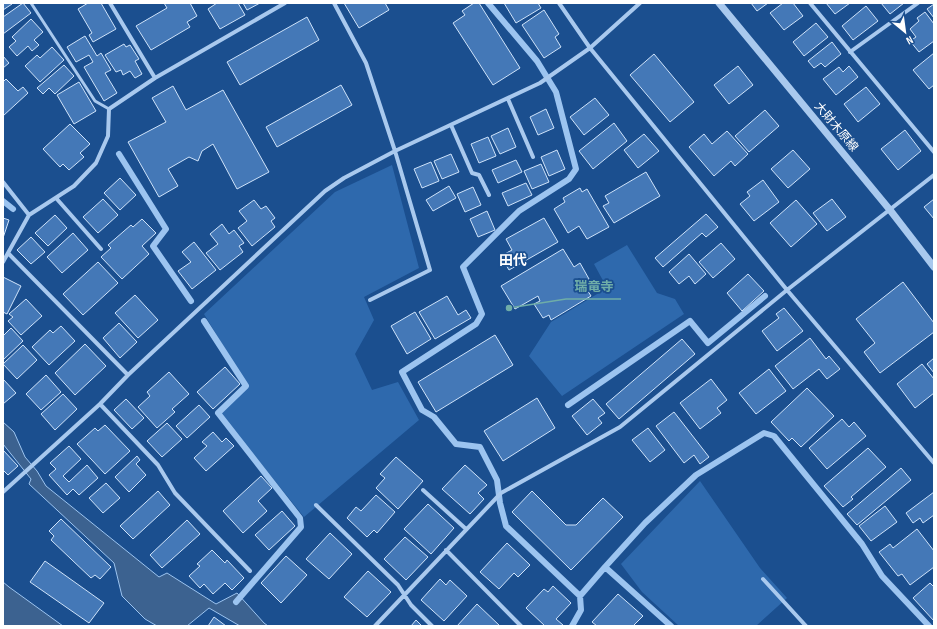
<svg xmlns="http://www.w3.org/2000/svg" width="937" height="629" font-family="'Sofia Sans Condensed','Noto Sans JP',sans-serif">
  <rect width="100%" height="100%" fill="#1b4f8f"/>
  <path fill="#2e69ad" d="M392,165L419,268L364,297L374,320L355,354L372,390L398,382L419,420L304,517L220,413L248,387L204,314L335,192Z
    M627,245L657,293L675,299L684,314L562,396L529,356L551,322L607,288L594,264Z
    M700,481L760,568L787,598L756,626H679L642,592L621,564Z"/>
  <path fill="#3c6290" stroke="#9cc4f0" d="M3,422L14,432L25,457L37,471L46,486L159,577L167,573L216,604L237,593L264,623L268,626H240L209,608L187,626H157L145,619L122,596L114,563L29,484L31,479L3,444Z
    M3,582L9,587L63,626H3Z"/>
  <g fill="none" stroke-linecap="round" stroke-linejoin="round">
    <path stroke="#9cc4f0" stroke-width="6" d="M488,3L537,61L556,92L576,169L569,179L519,211L463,267L482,314L476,324L402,372L422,410L434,417L456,444L480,447L497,480L500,503L506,526L580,596
      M119,154L166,229L153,246L191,301
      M3,201L13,209
      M204,321L246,386L218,413L300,518L301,527L236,602
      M568,405L690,321L708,343L765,296
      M605,567L645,523L696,475L764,433L774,436L862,544L882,576L929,626
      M572,626L581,610L580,596L605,567L671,626"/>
  </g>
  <path fill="#4478b7" stroke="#cfe3fa" d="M3,3H11L12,4L3,10Z
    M23,3L31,13L3,34V17Z
    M88,3H101L116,29L93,42L89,35L92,33L78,9Z
    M164,3H190L197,16L187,22L190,27L151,50L136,26L167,8Z
    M217,3H238L245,15L220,29L208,9Z
    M243,3H260L247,10Z
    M344,3H385L389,10L359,28Z
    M474,3H479L520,68L493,85L453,23L465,15L462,11Z
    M504,3H538L541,8L516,23Z
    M751,3H768L757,11Z
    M783,3H793L803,16L784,30L770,13Z
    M826,3H850L835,14Z
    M881,3H904L890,14Z
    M934,4V18L927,9Z
    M866,6L878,21L853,40L842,26Z
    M544,10L559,34L555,37L561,47L544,58L522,25Z
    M925,12L934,24V41L919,52L910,41L916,37L910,29L919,21L917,18Z
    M307,17L319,40L240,85L227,62Z
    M31,19L43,32L34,40L39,45L32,51L28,46L17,56L9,47L16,41L12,37Z
    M816,23L828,37L804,56L793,42Z
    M85,36L97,56L101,53L111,70L105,73L117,93L104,101L84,67L93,62L89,55L76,62L67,47Z
    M832,42L841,54L825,67L821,63L814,68L808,61Z
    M124,44L126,47L130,45L139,59L135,61L142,74L135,78L130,71L123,75L121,70L116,72L105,55Z
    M52,47L64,60L40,82L25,66L37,55L40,58Z
    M934,53V85L929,89L913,70Z
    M654,54L694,102L670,122L630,75Z
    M3,56L9,63L3,68Z
    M64,65L74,76L55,94L49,88L43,94L37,88Z
    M738,66L753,85L729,104L714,85Z
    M849,66L858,77L836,95L823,79L839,67L843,72Z
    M6,79L18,91L23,87L28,93L3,116V82Z
    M79,82L96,111L74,124L57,95Z
    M341,85L352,105L277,147L266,127Z
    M173,86L186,110L223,90L269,172L237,189L213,144L202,151L198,161L189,157L168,169L178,186L159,197L128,142L166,122L152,98Z
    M866,87L880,104L858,122L844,104Z
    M595,98L609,115L584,135L570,117Z
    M546,109L554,128L538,135L530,117Z
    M765,110L779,126L749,152L735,136Z
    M614,123L627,141L593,169L579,151Z
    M70,124L90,144L80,153L84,157L69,170L63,164L60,167L43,149Z
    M508,128L516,147L500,154L491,136Z
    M905,130L921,151L898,170L881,149Z
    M727,131L748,154L735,166L731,161L714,176L689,147L704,134L712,144Z
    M644,134L659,151L638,168L624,150Z
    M488,137L496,156L479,163L471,144Z
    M557,150L565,169L549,176L541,157Z
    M793,150L810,169L788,188L771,169Z
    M451,154L459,172L442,179L434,161Z
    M516,160L522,172L498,183L492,170Z
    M431,162L439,181L422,188L414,169Z
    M541,164L549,182L532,189L524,171Z
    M646,172L660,196L614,223L603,206L609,203L605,196Z
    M120,178L136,195L120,210L104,193Z
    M763,180L779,202L754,221L740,204L750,196L747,192Z
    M526,183L532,195L508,206L502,193Z
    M449,186L456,198L433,211L426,200Z
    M473,187L481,205L465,212L457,194Z
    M580,188L582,192L587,189L609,227L587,239L579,226L568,233L554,209L565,202L563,198Z
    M103,199L118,215L98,233L83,217Z
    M832,199L846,217L827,231L813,213Z
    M934,199V219L924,207Z
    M254,200L261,209L266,206L275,218L271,221L275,227L252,246L238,228L247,221L239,211Z
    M796,200L817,224L791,247L770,223Z
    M487,211L495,230L478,237L470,219Z
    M706,214L718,227L706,237L702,233L663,267L655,258Z
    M55,215L67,228L48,246L35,233Z
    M3,218L9,220L3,238Z
    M544,218L558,242L509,270L501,256L512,250L506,239Z
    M142,219L156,233L142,246L149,254L122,279L101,257L111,248L108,245L131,225L133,227Z
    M222,224L229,234L234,230L244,243L239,246L243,252L220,270L206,253L218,244L210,234Z
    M73,233L88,250L62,273L47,257Z
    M31,237L45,252L31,264L17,250Z
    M194,242L216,270L192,289L178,271L191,262L182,252Z
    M721,243L735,259L713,278L699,262Z
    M563,249L574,267L580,263L589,279L583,283L591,296L551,320L549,315L543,318L534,304L540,301L538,296L515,309L501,286Z
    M689,254L706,274L695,284L689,276L679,284L669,272Z
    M98,262L118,283L83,315L63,294Z
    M748,274L764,291L742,311L727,293Z
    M3,277L21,286L7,314L3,312Z
    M903,282L934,323V332L880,373L864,352L875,343L856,319Z
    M135,295L158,320L138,338L115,313Z
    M447,296L458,315L466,310L471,318L435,339L419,312Z
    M26,299L42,316L21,335L8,321L13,317L9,314Z
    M784,308L803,331L777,351L762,331L779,318L776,314Z
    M415,312L431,339L407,354L391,326Z
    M119,323L137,342L120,358L103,338Z
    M61,326L75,341L49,365L32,347L50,330L53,333Z
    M11,328L23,341L3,360V336Z
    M495,335L513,365L436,412L418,382Z
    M810,338L826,359L829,356L840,369L827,379L819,369L793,389L775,366Z
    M682,339L695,354L619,419L606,404Z
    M85,344L106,366L75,395L55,373Z
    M23,345L37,360L17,379L3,364Z
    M934,358V373L927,364Z
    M922,364L934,379V393L915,408L897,384Z
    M225,367L240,384L213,409L197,392Z
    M769,369L786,391L756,414L739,393Z
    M169,372L189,394L172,409L175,412L157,428L138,407L150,396L147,392Z
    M46,375L61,392L41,410L26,394Z
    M3,379L16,393L3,404Z
    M711,379L727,400L717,408L721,413L700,429L680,403Z
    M807,388L834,416L801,447L792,438L789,441L771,422Z
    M63,394L77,409L55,430L41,414Z
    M537,398L555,428L503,461L484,431Z
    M126,399L144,418L132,429L114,410Z
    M593,399L605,413L598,418L602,423L587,435L572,416Z
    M199,405L210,417L187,438L176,426Z
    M674,412L709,457L700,464L694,455L684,463L656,426Z
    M842,419L849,427L854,422L866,436L827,469L809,448Z
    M167,423L182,439L162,457L147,441Z
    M105,425L130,451L105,474L77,444L95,428L98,431Z
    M648,428L665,450L650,462L632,440Z
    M213,432L222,442L226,438L234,446L206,471L194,458L207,446L202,442Z
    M69,446L81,459L63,476L69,482L87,465L98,478L79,495L73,489L67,495L49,475L56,469L50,463Z
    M868,448L886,467L851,497L853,499L843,507L824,486Z
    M3,450L18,466L8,475L3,470Z
    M137,456L140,460L136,464L146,475L129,492L115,477Z
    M396,457L423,481L398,509L376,488L385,478L380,474Z
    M465,465L487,485L478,493L484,499L470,514L442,489Z
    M901,468L911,480L857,525L847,514Z
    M261,476L272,488L258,501L267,511L243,533L223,511Z
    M106,483L120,498L103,513L89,498Z
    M158,491L170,505L133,539L120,526Z
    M532,491L566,525H576L603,498L623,517L571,570L512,512Z
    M934,492V515L923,523L920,518L913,523L906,513Z
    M376,495L395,512L377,533L374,530L367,537L347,518L356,507L361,511Z
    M428,504L454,528L431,554L404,529Z
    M885,506L897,522L871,541L859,526Z
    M282,511L295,526L269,550L255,535Z
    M61,519L111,567L100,579L95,575L91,578L51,540L54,536L49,531Z
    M187,520L200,534L162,568L150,555Z
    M917,529L934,551V567L910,585L902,574L898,576L879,552L890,544L893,548Z
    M330,533L352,554L329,579L306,559Z
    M405,537L428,557L406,580L384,559Z
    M507,543L530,565L518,577L514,573L499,589L480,572Z
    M212,550L225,563L227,560L244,578L232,590L225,583L213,594L204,584L200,588L189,576L200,566L197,564Z
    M286,556L307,575L281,603L261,583Z
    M45,561L104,603L89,623L30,582Z
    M368,571L391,592L367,617L344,597Z
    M440,579L446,585L450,580L467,596L444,621L421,600Z
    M930,583L934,587V621L913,598Z
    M553,586L571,603L556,619L563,625L562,626H545L526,608L544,589L548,592Z
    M618,594L643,616L633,626H597L592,622Z
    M477,604L500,626H457Z
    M214,617L226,626H208Z
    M416,620L422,626H411Z"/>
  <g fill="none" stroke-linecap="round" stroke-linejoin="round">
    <path stroke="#a9c9ee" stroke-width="3" d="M31,3L95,101L109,109"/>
    <path stroke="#a9c9ee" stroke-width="4" d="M110,3L155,78
      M334,3L366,63L395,151L430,270L370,300
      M559,3L590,48L787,290L934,463
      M810,3L934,152
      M850,52L918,3
      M508,99L533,157
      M451,125L472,173L479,175L489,195
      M3,182L29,215
      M56,198L101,249
      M8,253L128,375
      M3,262L29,215L74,186L96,163L108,136L109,109L155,78L285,3
      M100,404L158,465L175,493L250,571
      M423,490L466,529
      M3,492L100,404L128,375L325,191L344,178L395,151L540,83L590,48L640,3
      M316,505L398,585L411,605L432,626
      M446,550L521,626
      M763,579L806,626
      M375,626L501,493L620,427L787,290L934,175"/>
    <path stroke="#a9c9ee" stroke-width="7" d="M719,3L890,210L934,267"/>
  </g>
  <g text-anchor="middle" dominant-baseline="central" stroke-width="3.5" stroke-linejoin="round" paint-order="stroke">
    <g font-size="12" fill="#fff" stroke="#1b4f8f">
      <text transform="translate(836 127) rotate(50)">大財木原線</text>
    </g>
    <g font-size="14" font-weight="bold" fill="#fff" stroke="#1b4f8f">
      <text x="513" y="260">田代</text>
    </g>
  </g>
  <path fill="none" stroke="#6fada8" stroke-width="1.5" d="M509 308L566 299H621"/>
  <circle fill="#6fada8" stroke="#1b4f8f" stroke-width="1.5" cx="509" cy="308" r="4"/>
  <g font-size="13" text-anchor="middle" font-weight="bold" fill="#6fada8" stroke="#1b4f8f" stroke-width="3.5" stroke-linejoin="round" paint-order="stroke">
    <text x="594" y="291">瑞竜寺</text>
  </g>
  <rect width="937" height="629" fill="none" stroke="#ffffff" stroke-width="8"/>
  <g transform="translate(905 32) rotate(151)" stroke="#1b4f8f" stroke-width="3" paint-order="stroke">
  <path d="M0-3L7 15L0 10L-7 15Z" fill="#ffffff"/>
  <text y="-6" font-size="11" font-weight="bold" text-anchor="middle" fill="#ffffff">N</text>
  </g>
</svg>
